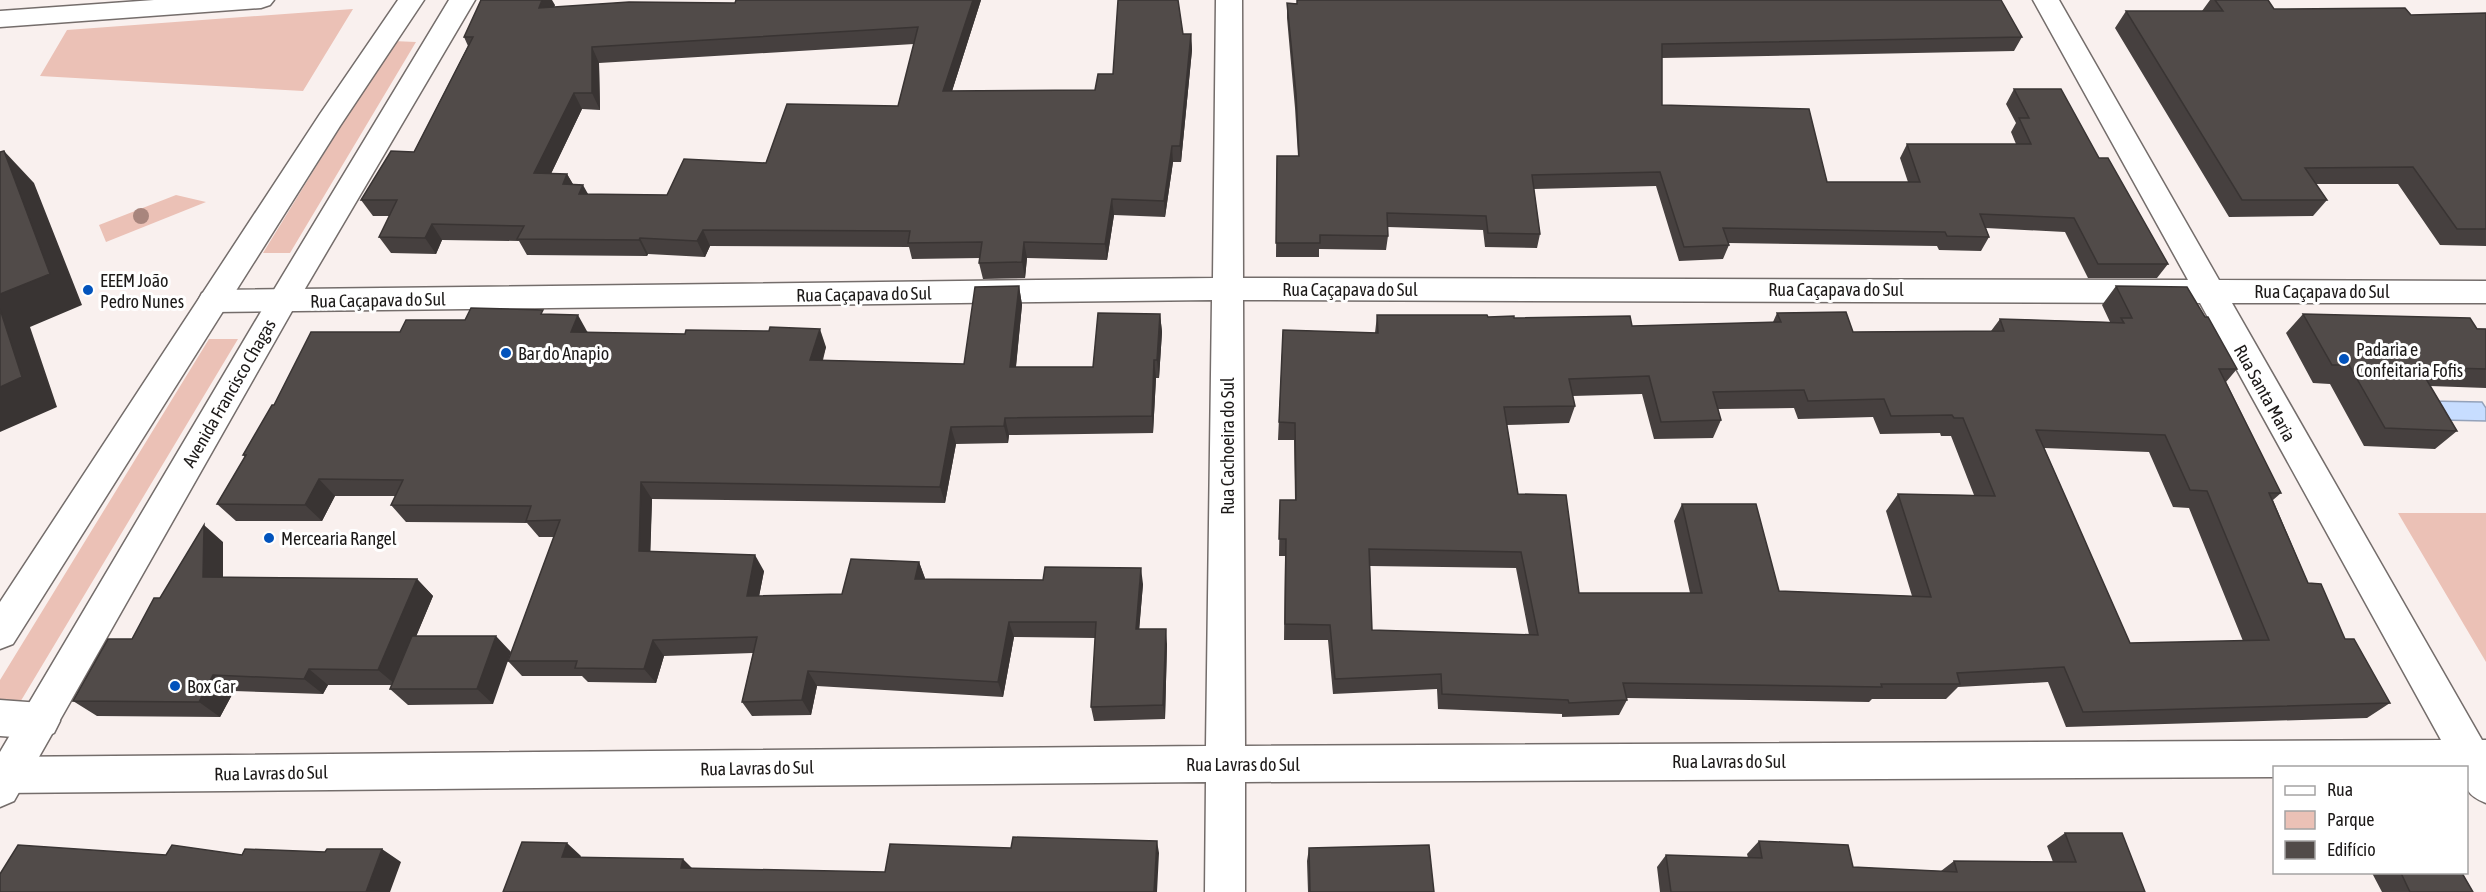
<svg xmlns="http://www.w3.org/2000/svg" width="2486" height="892" font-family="'Asap Condensed',sans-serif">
  <rect width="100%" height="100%" fill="#f9f0ee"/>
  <path fill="#ebc1b6" d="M353,9L303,91L40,76L67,30Z
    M393,41L416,42L290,253H263Z
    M176,195L206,202L106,242L99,225Z
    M209,339H238L16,709H0V680Z
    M2398,513H2486V662Z"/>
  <path fill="#c7ddff" stroke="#94a2ba" stroke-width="1.5" d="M2430,401L2482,402L2486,408V421L2441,420Z"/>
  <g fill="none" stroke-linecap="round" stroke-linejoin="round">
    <g stroke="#746d6b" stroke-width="3">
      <path id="street" d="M154,0H274L270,5L261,8L0,27V11Z
        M1216,0H1242L1243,278L2188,280L2033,0H2059L2219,280L2486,281V303H2232L2482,740H2486V803C2465,794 2466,789 2466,768H2274V777L1245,782V892H1205L1206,782L0,793V757L1206,746L1212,300L213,312L202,309L198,301L202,293L213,290L1213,278ZM1243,300L2200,303L2441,740L1245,746Z
        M0,700L41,703L54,709L60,721L54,733L41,739L0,736Z"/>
    </g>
    <g stroke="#746d6b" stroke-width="3">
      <path id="secondary" d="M398,0H424L340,126L13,644L0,649V602L320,114Z
        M449,0H475L296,304L14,801L0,807V752L275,288Z"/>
    </g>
    <use href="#street" fill="#fff" fill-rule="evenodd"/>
    <use href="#secondary" fill="#fff" fill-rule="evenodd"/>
  </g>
  <circle fill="#a8857d" cx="141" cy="216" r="8"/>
  <path fill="#46403f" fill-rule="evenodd" d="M981,0L952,91L1095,90L1113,74L1183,34H1191L1192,50L1181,162H1173L1165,217L1114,215L1107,260L1027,258L1025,278L983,279L979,263L980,258L912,259L909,247L710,246L705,257L648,254L647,256L527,255L519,241L442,240L436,254L391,253L379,237L390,216H373L361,200L414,152L468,46L464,37L555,5L554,7L735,3ZM914,44L898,106L766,163L667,195L588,194L573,184L567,174H551L582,109L600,110L599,63Z
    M2210,0H2268L2274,9L2411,15L2486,13V246L2440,245L2398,184H2316L2327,200L2313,216L2229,217L2115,28L2126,11H2202Z
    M1287,3L2022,37L2014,51L1662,58V105L1827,182H1908L1900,158L1907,144H2016L2011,132L2016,123L2006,104L2014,89L2099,158L2168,264L2157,278H2088L2065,232L1986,228L1989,237L1981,251L1939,250L1937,246L1728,243L1729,245L1723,259L1679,261L1656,186L1534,189L1540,234L1537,248L1485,247L1483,230L1388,227V236L1386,250L1319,249V257H1276L1277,156H1298L1295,108L1287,18Z
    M1019,286L1022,305L1016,367H1093L1160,314L1162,332L1159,378H1156L1153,433L1009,435L1008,443L956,444L945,503L652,499L650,551L764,571L759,596L842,594L919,562L925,579L1143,584L1139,629L1167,644L1165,719L1094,721L1091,707L1095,638L1014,637L1003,697L817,686L811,715L752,716L742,702L753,653L664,656L656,683L588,682L582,676H522L508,661L554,537H539L527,523L406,522L391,505L395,496H335L322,521H236L217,504L245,457L243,455L274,405L400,332L465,320L545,314L588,332L826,347L823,360L964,364Z
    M2116,286L2205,317L2237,369L2226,382L2281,493L2273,500L2308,583L2345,639L2390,703L2367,718L2066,727L2048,682L1958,687L1946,699H1872L1869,702L1627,698V700L1619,715L1562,717V714L1438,709L1437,689L1333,694L1328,640H1284L1285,556H1279L1280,500H1295L1294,440H1278L1283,330L1375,333L1377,315L1488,317L1632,326L1773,322L1777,313L1853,332L1991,331L2000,319L2110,322L2102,305ZM1642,394L1654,439L1713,438L1721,420L1718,409L1794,408L1798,419L1873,417L1880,434L1940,433L1941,436H1951L1974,495L1898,494L1886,511L1912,596L1779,591L1682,504L1674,521L1690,593H1579L1518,494L1507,425L1569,423L1575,406L1573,396ZM2044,448L2149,452L2173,507L2189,508L2243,641L2130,643ZM1370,566L1516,568L1529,635L1372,630Z
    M2303,314L2486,329V388L2430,386L2457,431L2435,449L2364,446L2330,384L2313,383L2286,333Z
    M223,542V577L417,579L433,596L416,636H496L493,704L408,705L390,689L392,685H328L323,694L234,691L220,717L97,716L73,701L132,639L160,598Z
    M2065,833L2145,892H1660L1657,867L1666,855L1748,858L1747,854L1759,841L1853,867L1941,871L1954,861L2053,862L2047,846Z
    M1309,848L1434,892H1308L1307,861Z
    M2372,873H2462L2473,892H2382Z"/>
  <path fill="#393433" d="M542,0H552L555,5L547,24L539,8Z
    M973,0H981L947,107L943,91Z
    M1191,34L1192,50L1181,162L1180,146Z
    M592,47L599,63L600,110L592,93Z
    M574,93L582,109L543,190L534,173Z
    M1172,146L1173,162L1165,217L1164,201Z
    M4,151L34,183L82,305L30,327L57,407L0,432V294Z
    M567,174L576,190L563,184Z
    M583,185L592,201L579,194Z
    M1112,199L1114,215L1107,260L1105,244Z
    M432,224L442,240L436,254L425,238Z
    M703,230L710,246L705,257L697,241Z
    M640,238L648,254L647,256L639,240Z
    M1024,242L1027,258L1025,278L1022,262Z
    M1019,286L1022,305L1014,385L1010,367Z
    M1160,314L1162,332L1159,378L1157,360Z
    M578,315L588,333L571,332Z
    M820,329L826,347L817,377L810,360Z
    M1154,360L1156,378L1153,433L1152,416Z
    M1005,418L1009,435L1008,443L1004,426Z
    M951,427L956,444L945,503L940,487Z
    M319,479L335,496L322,521L305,505Z
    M641,482L652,499L650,567L639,551Z
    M204,525L223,542V594L203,577Z
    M755,555L764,571L756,612L747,596Z
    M919,562L925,578L921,595L915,579Z
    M1141,568L1143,584L1138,644L1136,629Z
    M417,579L433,596L396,685L378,670Z
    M1009,622L1014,637L1003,697L998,682Z
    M1166,629L1167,644L1165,719L1163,705Z
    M496,636L511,652L493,704L477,689Z
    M653,640L664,656L656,683L644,669Z
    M309,669L328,685L323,694L304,679Z
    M808,671L817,686L811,715L802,700Z
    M213,675L234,691L220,717L199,702Z
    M1157,841L1159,853L1157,892H1154Z
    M567,843L581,856L576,869L562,857Z
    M382,849L401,862L390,892H366Z
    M683,859L695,871L681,868Z"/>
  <path fill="#514b49" stroke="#393433" stroke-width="1.5" fill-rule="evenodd" d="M481,0H542L539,8L629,2L735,3L736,0H973L943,91L1095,90L1098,74H1113L1118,0H1178L1183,34H1191L1180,146H1172L1164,201L1112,199L1105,244L1024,242L1022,262L979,263L982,242L908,243L910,231L703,230L697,241L640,238L639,240L517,239L524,226L432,224L425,238L379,237L397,200H361L391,151L414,152L473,37H464ZM918,27L898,106L787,104L766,163L684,159L667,195L579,194L583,185L563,184L567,174L534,173L574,93H592V47Z
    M1297,0H2001L2022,37L1662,44V105L1809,109L1827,182H1920L1907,144H2031L2019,118H2029L2014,89H2061L2099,158H2108L2168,264H2098L2074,218L1980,214L1989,237L1947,236L1945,232L1723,228L1729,245L1684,247L1660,172L1532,175L1540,234L1488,233L1486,216L1387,213L1388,236L1320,235V243H1276L1277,156H1299L1296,94L1287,3L1297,4Z
    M2215,0H2268L2274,9L2405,8L2411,15L2486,13V229H2457L2413,167L2305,168L2327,200H2242L2126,11H2223Z
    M4,151L50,274L0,294V152Z
    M1019,286L1010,367H1093L1098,313L1160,314L1157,360H1154L1152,416L1005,418L1004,426L951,427L940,487L641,482L639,551L755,555L747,596L842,594L851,559L919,562L915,579L1043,580L1045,567L1141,568L1136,629H1166L1163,705L1091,707L1096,622H1009L998,682L808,671L802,700L742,702L757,637L653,640L644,669L575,668L577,661H508L560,520L526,521L531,506L391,505L403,480L319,479L305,505L217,504L246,455H243L272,405H274L311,332H400L406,320H465L471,308L543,310L541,314L578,315L571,332L685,334L686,330L769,331L770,327L820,329L810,360L964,364L975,287Z
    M2116,286L2187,287L2205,317H2208L2237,369H2219L2281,493H2269L2308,583L2321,584L2345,639H2354L2390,703L2083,712L2064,667L1957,673L1960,684H1881L1882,687L1623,683L1627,700L1569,703L1568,700L1442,694L1441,674L1335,679L1330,625L1285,624L1286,539H1279L1280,500H1296L1295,423L1279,422L1283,330L1378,333L1377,315H1487L1488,317L1514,316V318L1630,316L1632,326L1781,322L1777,313L1846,312L1853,332L2004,331L2000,319L2124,323L2121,318H2132ZM1649,376L1661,422L1721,420L1713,392L1804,390L1808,401L1884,399L1891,416L1952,415L1954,418H1963L1995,496L1898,494L1931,597L1779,591L1756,504H1682L1702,593H1579L1566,495L1518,494L1504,407L1575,406L1569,379ZM2036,430L2165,435L2190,490L2207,491L2269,640L2130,643ZM1369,549L1521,552L1538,635L1372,630Z
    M0,309L22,377L0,387Z
    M2303,314L2470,318L2477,329H2486V369L2419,367L2457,431L2385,428L2349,365H2332Z
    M204,525L203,577L417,579L378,670L309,669L304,679L213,675L199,702L73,701L108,639H132L154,598H160Z
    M412,636H496L477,689H390Z
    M2065,833H2122L2145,892H1671L1666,855L1762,858L1759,841L1848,845L1853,867L1957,872L1954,861L2076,862Z
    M1013,837L1157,841L1154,892H503L522,842L567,843L562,857L683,859L681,868L885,872L890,844L1011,848Z
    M18,845L166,855L172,845L242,855L245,849L325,852L327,849H382L366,892H0V874Z
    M1429,845L1434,892H1310L1309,848Z
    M2401,873H2462L2473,892H2410Z"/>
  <g fill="#0253bc" stroke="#fff" stroke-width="2">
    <circle cx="88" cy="290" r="6"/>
    <circle cx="506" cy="353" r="6"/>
    <circle cx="2344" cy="359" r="6"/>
    <circle cx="269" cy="538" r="6"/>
    <circle cx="175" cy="686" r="6"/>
  </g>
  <g text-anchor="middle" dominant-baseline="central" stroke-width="6" stroke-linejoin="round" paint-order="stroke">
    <g font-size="18" fill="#1c1918" stroke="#fff" text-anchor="start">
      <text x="100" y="280">EEEM João<tspan x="100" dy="21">Pedro Nunes</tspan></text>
      <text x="2356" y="349">Padaria e<tspan x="2356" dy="21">Confeitaria Fofis</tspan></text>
      <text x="518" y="353">Bar do Anapio</text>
      <text x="281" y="538">Mercearia Rangel</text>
      <text x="187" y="686">Box Car</text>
    </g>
    <g font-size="18" fill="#1c1918" stroke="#fff">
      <text x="1350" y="289">Rua Caçapava do Sul</text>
      <text x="1836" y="289">Rua Caçapava do Sul</text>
      <text x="2322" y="291">Rua Caçapava do Sul</text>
      <text transform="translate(864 294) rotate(-1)">Rua Caçapava do Sul</text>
      <text transform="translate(378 300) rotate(-1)">Rua Caçapava do Sul</text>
      <text transform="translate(229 393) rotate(-60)">Avenida Francisco Chagas</text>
      <text transform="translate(2265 393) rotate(61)">Rua Santa Maria</text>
      <text transform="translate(1227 446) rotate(-90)">Rua Cachoeira do Sul</text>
      <text x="1729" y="761">Rua Lavras do Sul</text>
      <text x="1243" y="764">Rua Lavras do Sul</text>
      <text transform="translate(757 768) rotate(-1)">Rua Lavras do Sul</text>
      <text transform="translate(271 773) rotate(-1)">Rua Lavras do Sul</text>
    </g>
  </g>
  <rect x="2273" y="766" width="195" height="108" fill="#ffffff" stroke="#a4a3a3" stroke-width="1.5"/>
  <rect x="2285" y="786" width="30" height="9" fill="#ffffff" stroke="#a4a3a3" stroke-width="1.5"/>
  <text x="2327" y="796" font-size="18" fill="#1c1918">Rua</text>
  <rect x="2285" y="811" width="30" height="18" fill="#ebc1b6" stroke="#a4a3a3" stroke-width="1.5"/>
  <text x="2327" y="826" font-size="18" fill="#1c1918">Parque</text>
  <rect x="2285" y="841" width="30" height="18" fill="#514b49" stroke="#a4a3a3" stroke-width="1.5"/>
  <text x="2327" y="856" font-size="18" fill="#1c1918">Edifício</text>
</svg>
